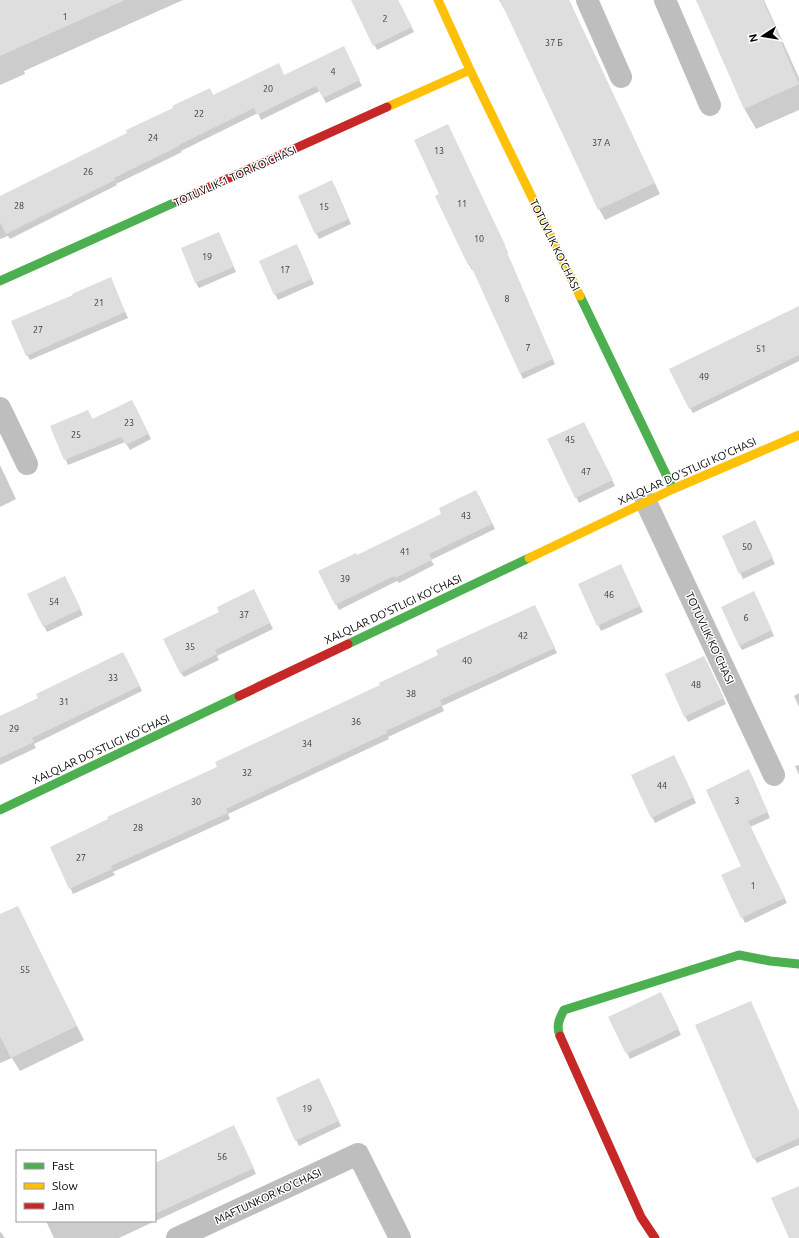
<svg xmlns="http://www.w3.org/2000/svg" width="799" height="1238" font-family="Ubuntu,sans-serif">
  <rect width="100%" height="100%" fill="#fff"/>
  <path fill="#0003" d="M0,0H183L24,71L25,74L0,85Z
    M352,0H398L414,32L377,50Z
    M499,0H569L660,194L605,220L599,209L510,19Z
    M697,0H764L799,78V110L756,129L744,108Z
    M346,53L362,86L326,103L320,91L261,120L258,113L181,151L182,152L116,184L117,185L10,239L8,236L0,239V197L128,133L213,96L284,76Z
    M450,131L508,253H507L555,364L523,379L474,269L472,270L469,265L437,196L440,195Z
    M335,187L351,224L319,239L316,233Z
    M221,238L236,272L199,288L196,283Z
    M300,251L314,284L278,300L275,294Z
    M113,284L128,318L30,360L27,355L74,296Z
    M799,306V361L693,413L690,408Z
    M135,406L151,439L130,450L125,442L68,465L51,426L88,411L93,420Z
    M586,428L615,486L579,503L549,439Z
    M0,465L16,499L0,507Z
    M479,496L495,529L431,560L434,565L399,583L397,581L339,610L336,604L357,556Z
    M757,527L775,564L743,579L723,536Z
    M623,570L643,612L601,631L579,584Z
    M67,582L83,615L47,632L28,594Z
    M257,596L273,629L217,656L219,660L184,677L180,672Z
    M757,598L774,636L742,650L739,645Z
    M538,612L557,653L442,706L444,711L388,737L389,739L228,814L230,819L113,872L115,875L73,894L51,847L218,767L382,685Z
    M126,658L142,691L34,744L36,748L0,765V717Z
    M707,662L726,704L688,722L685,716Z
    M799,693V707L794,696Z
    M677,762L696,803L655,823L652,817Z
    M799,765V775L795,766Z
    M752,776L770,818L750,827L787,903L745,923L723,876L742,867Z
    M17,907L84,1040L20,1071L12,1058L0,1063V915Z
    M664,999L681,1035L630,1059L609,1017Z
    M322,1085L341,1126L299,1146L277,1099Z
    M799,1111V1145L757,1163L754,1158Z
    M236,1132L256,1174L119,1238H54L46,1221H155V1164Z
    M1,1232L4,1237L5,1238H0V1233Z"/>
  <path fill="#dedede" d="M0,0H125L0,56Z
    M351,0H398L412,27L373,46Z
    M500,0H569L655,183L598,210Z
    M696,0H763L799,84L744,109Z
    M344,46L360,80L323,98L316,86L257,115L254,108L179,145V146L114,178L115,180L6,234L0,222V196L127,133L126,130L173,108L172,106L210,88L213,95L279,63L284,75Z
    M448,124L506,247L505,248L553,359L520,374L470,264L468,265L435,196L439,194L414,140Z
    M332,180L349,219L315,234L298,196Z
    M219,232L234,267L195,283L181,248Z
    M297,244L312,279L274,295L259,261Z
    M111,277L125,312L26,356L11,321L73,295L72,294Z
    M799,306V355L689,409L669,369Z
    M132,400L148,434L126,445L121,437L64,460L50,426L88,410L92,419Z
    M584,422L613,480L575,498L547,439Z
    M476,490L492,524L429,554L432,560L395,578L394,576L335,605L318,571L356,553L357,555L441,514L439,508Z
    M755,520L773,558L739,574L722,536Z
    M621,564L640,606L597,626L578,584Z
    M65,576L81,609L43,627L27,594Z
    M254,589L270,623L215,650L217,654L180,673L163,639L219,612L217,607Z
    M754,591L772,630L739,646L721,607Z
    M535,605L555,648L440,700L442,705L386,731L387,733L226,809L228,813L111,866L112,869L69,889L50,847L108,819L107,817L217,767L215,762L380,685L379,683L438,655L436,650Z
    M123,652L140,686L32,738L34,742L0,758V716L38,698L36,694Z
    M704,656L724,698L684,717L665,674Z
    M674,755L694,797L651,818L631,775Z
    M749,769L768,812L748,821L785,898L741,918L721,875L741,866L706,790Z
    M18,906L77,1026L11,1058L0,1036V914Z
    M661,992L679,1029L626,1054L608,1017Z
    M751,1001L799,1111V1138L753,1159L695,1025Z
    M319,1078L339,1121L295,1141L276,1098Z
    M234,1125L254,1168L155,1214V1163Z
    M799,1186V1238H789L771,1198Z"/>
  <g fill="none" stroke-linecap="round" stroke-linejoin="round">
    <path stroke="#bebebe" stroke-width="22" d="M587,0L621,77
      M665,0L710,105
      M0,408L27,464
      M646,502L774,775
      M177,1238L358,1154L400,1238"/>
    <path stroke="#4caf50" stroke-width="9" d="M0,281L178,201
      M580,296L673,489
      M348,644L529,558
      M0,810L239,696
      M560,1036C556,1026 559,1019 564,1010L739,955L770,961L799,964"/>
    <path stroke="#ffc107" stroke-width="9" d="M438,0L470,70L580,296
      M387,107L470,70
      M529,558L673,489L799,435"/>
    <path stroke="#c62828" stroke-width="9" d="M178,201L387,107
      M239,696L348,644
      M560,1036L641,1217L655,1238"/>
  </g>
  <g text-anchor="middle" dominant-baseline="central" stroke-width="3" stroke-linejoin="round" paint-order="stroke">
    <g font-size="9" fill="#383838">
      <text x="65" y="17">1</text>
      <text x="385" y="19">2</text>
      <text x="554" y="43">37 Б</text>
      <text x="333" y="72">4</text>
      <text x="268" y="89">20</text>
      <text x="199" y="114">22</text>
      <text x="153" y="138">24</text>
      <text x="601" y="143">37 А</text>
      <text x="439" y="151">13</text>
      <text x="88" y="172">26</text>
      <text x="462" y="204">11</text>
      <text x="19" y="206">28</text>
      <text x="324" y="207">15</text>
      <text x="479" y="239">10</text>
      <text x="207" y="257">19</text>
      <text x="285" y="270">17</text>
      <text x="507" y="299">8</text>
      <text x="99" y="303">21</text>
      <text x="38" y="330">27</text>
      <text x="528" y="348">7</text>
      <text x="761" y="349">51</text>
      <text x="704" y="377">49</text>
      <text x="129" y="423">23</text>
      <text x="76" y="435">25</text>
      <text x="570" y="440">45</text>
      <text x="586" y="472">47</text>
      <text x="466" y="516">43</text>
      <text x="747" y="547">50</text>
      <text x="405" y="552">41</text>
      <text x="345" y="579">39</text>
      <text x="609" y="595">46</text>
      <text x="54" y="602">54</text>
      <text x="244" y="615">37</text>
      <text x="746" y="618">6</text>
      <text x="523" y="636">42</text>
      <text x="190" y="647">35</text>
      <text x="467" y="661">40</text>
      <text x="113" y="678">33</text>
      <text x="696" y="685">48</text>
      <text x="411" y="694">38</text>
      <text x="64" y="702">31</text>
      <text x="356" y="722">36</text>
      <text x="14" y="729">29</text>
      <text x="307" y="744">34</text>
      <text x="247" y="773">32</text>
      <text x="662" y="786">44</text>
      <text x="737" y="801">3</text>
      <text x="196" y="802">30</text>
      <text x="138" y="828">28</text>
      <text x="81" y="858">27</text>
      <text x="753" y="886">1</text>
      <text x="25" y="970">55</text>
      <text x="307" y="1109">19</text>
      <text x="222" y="1157">56</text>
    </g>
    <g font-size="11" fill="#000" stroke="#fff">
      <text transform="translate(235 176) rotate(-24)">TOTUVLIK-1 TOR KO'CHASI</text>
      <text transform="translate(555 245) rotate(64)">TOTUVLIK KO'CHASI</text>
      <text transform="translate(687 471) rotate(-24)">XALQLAR DO'STLIGI KO'CHASI</text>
      <text transform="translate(393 609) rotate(-25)">XALQLAR DO'STLIGI KO'CHASI</text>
      <text transform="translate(710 638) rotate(65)">TOTUVLIK KO'CHASI</text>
      <text transform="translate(101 749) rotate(-25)">XALQLAR DO'STLIGI KO'CHASI</text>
      <text transform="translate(268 1196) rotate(-25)">MAFTUNKOR KO'CHASI</text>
    </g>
  </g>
  <rect x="16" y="1150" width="140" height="72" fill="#ffffff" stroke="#999999"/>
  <rect x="24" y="1163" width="20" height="6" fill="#4caf50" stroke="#999999"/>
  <text x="52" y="1170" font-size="12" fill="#000000">Fast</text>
  <rect x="24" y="1183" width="20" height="6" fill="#ffc107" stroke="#999999"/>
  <text x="52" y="1190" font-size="12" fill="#000000">Slow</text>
  <rect x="24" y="1203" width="20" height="6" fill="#c62828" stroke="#999999"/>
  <text x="52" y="1210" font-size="12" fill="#000000">Jam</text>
  <g transform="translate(763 36) rotate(258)" stroke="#ffffff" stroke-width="3" paint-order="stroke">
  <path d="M0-3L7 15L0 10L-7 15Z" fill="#000000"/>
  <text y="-6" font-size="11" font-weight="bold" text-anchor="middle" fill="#000000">N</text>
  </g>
</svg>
